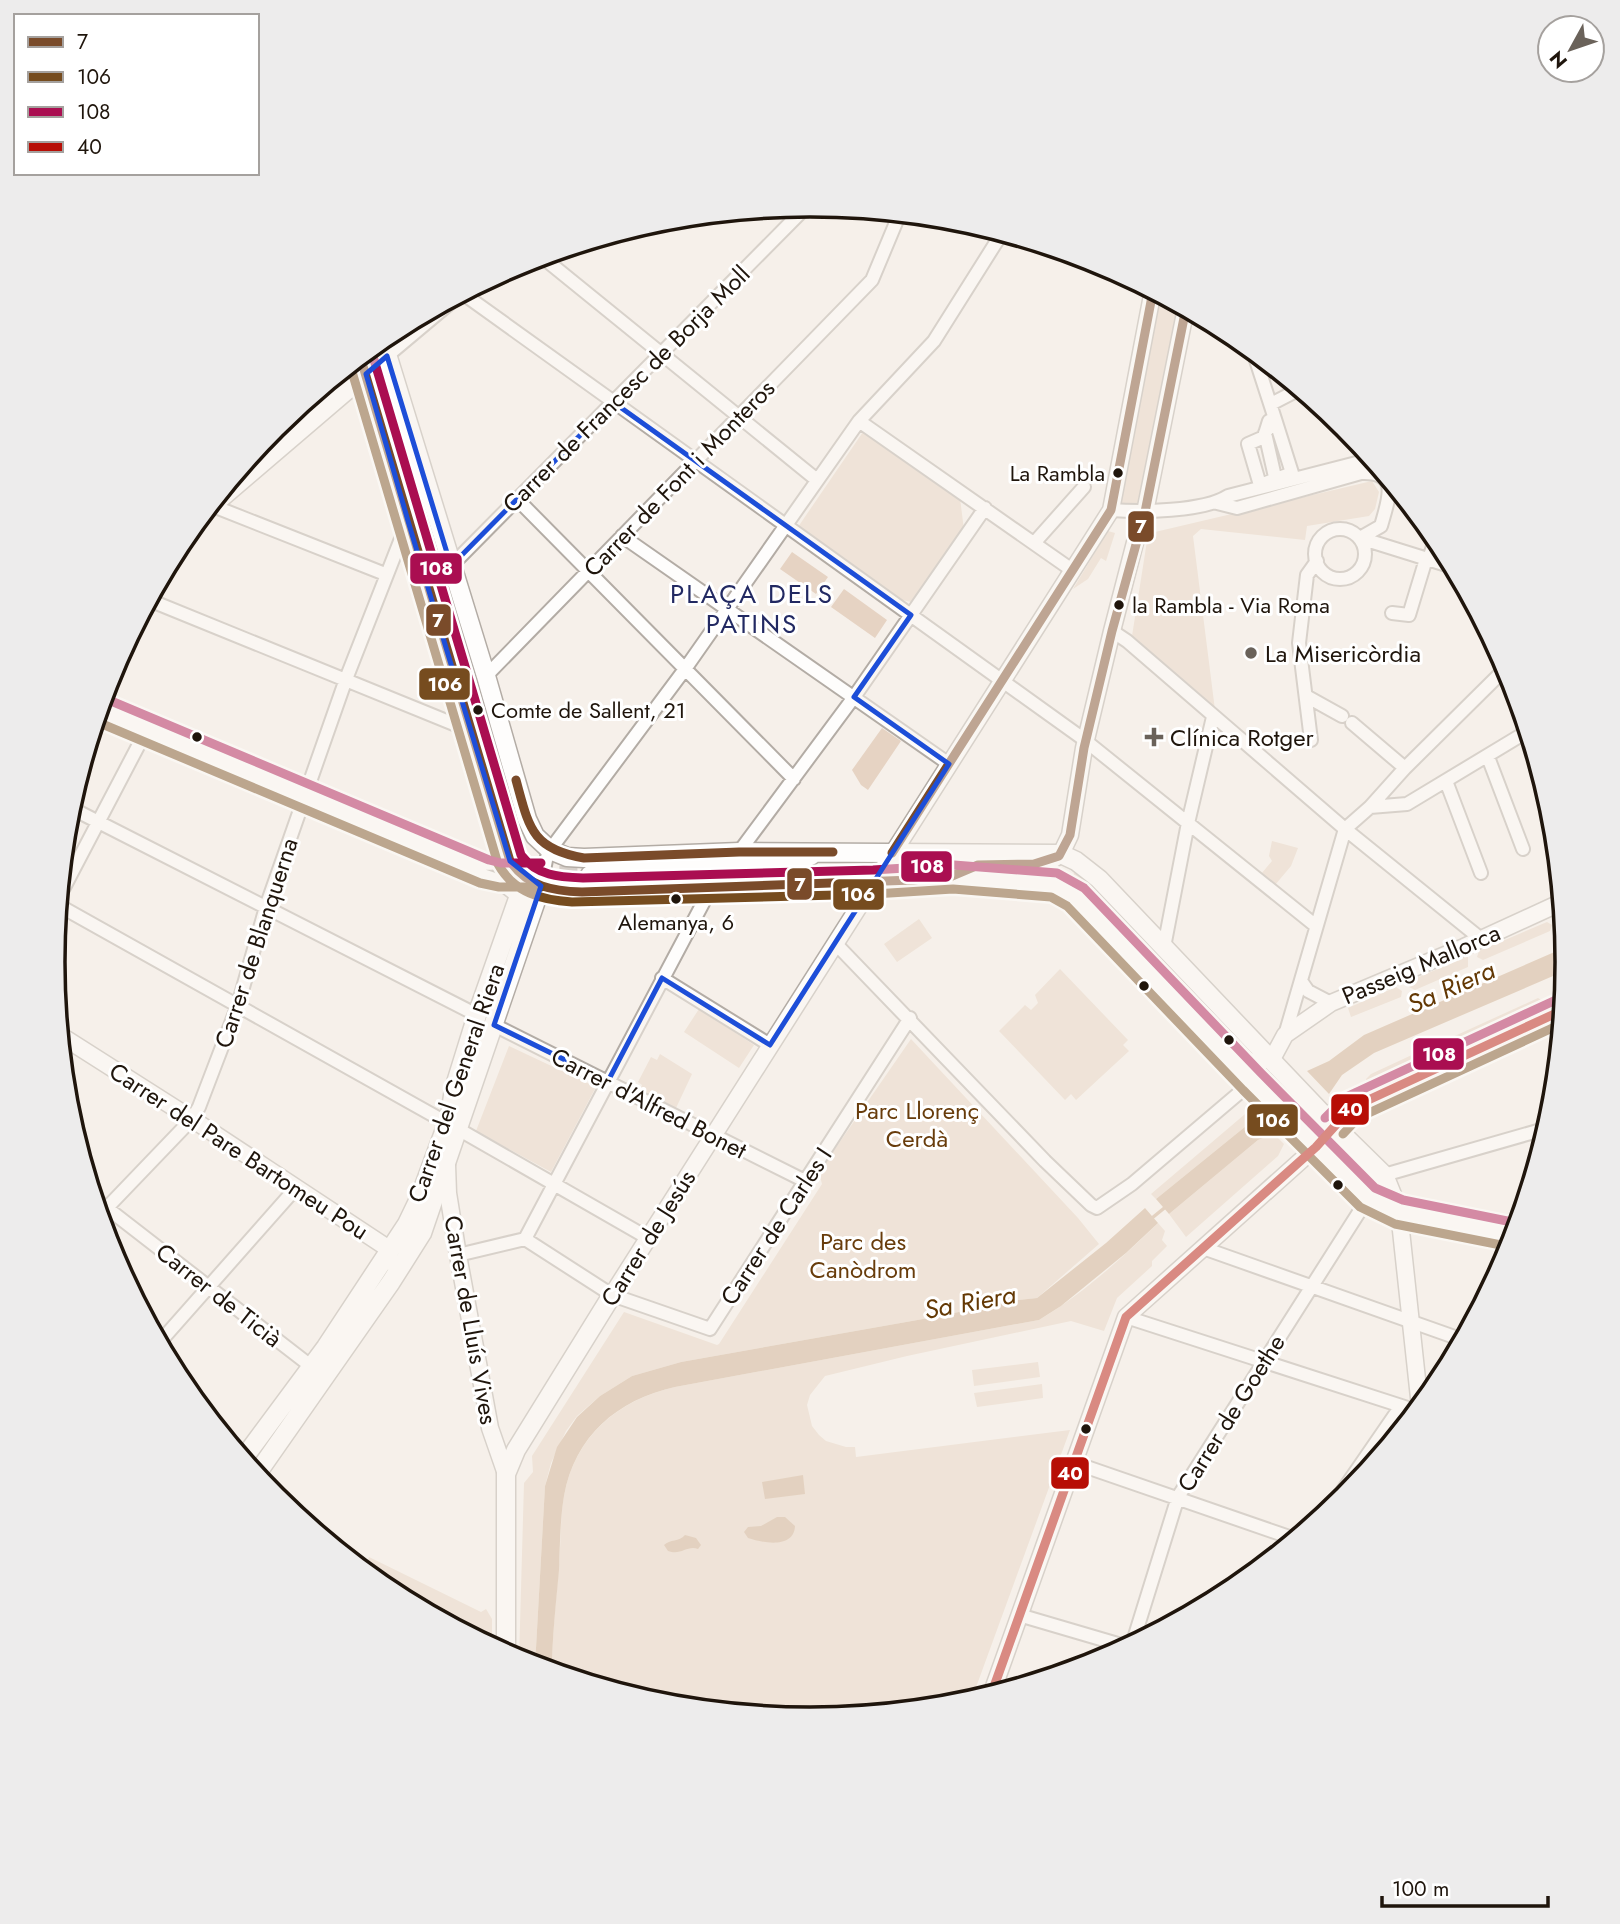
<svg xmlns="http://www.w3.org/2000/svg" width="1620" height="1924" font-family="Jost,sans-serif">
  <rect width="100%" height="100%" fill="#f6f0ea"/>
  <path fill="#e6d3c3" d="M1157,293L1184,307L1143,507L1114,506Z
    M863,432L960,498L964,530L911,602L898,599L798,527Z
    M1372,481L1379,492L1375,509L1369,516L1307,526L1305,540L1201,529L1193,536L1215,710L1132,636L1147,541L1155,532Z
    M1108,531L1115,533L1106,561L1101,558L1088,579L1073,589Z
    M792,552L828,577L816,594L780,569Z
    M844,589L887,620L875,638L831,607Z
    M882,728L901,741L868,790L861,785L852,770Z
    M1272,841L1298,848L1291,866L1275,885L1261,874L1272,861L1269,856Z
    M1075,871L1088,884L1085,887L1107,911L1152,950L1245,1047L1151,951L1070,881Z
    M919,919L932,938L897,962L884,944Z
    M1547,922L1552,925L1550,931L1483,960L1477,957L1479,951Z
    M1468,956V967L1415,990L1409,987L1412,980Z
    M1060,969L1128,1040L1123,1045L1129,1051L1076,1100L1071,1094L1065,1100L999,1031L1025,1005L1031,1010L1038,1003L1035,995Z
    M1396,987L1402,991L1401,997L1351,1017L1348,1008Z
    M1538,998L1543,1001L1540,1007L1439,1054L1433,1051L1435,1045Z
    M699,1009L754,1045L739,1068L684,1032Z
    M911,1039L1078,1218L1099,1244L1037,1298L1010,1301L940,1316L681,1362L632,1376L600,1396L577,1416L566,1431L551,1463L545,1486L535,1666L519,1661L524,1483L533,1472L532,1456L624,1312L717,1345L719,1344L822,1184L819,1172Z
    M509,1046L596,1087L551,1172L476,1131Z
    M660,1054L692,1074L676,1108L640,1090L642,1085L638,1082L651,1057L657,1060Z
    M1414,1054L1422,1059L1421,1062L1369,1086L1366,1079L1371,1074Z
    M1251,1109L1254,1112L1246,1126L1156,1199L1151,1194Z
    M1274,1134L1284,1144L1278,1156L1186,1237L1169,1214L1258,1140Z
    M1158,1223L1165,1231L1162,1240L1167,1246L1152,1261V1266L1117,1298L1104,1331L1071,1321L907,1356L825,1376L810,1395L807,1405L812,1426L819,1435L826,1441L846,1447H855L856,1457L1070,1430L971,1701L957,1705L810,1719L662,1705L552,1672C552,1636 556,1601 559,1565C561,1542 560,1518 564,1496C575,1436 618,1400 675,1387L1039,1320C1083,1294 1122,1258 1158,1223Z
    M1038,1362L1040,1377L974,1386L972,1370Z
    M1042,1384L1043,1398L977,1407L974,1393Z
    M369,1557L481,1612L486,1609L492,1619V1647L407,1601L368,1560Z"/>
  <path fill="#cdac8e" d="M1566,947L1567,970L1374,1053L1342,1075L1329,1094L1307,1071L1329,1061L1364,1035Z
    M1254,1112L1274,1134L1258,1140L1169,1214L1156,1199L1246,1126Z
    M1145,1208L1158,1223L1126,1253L1061,1306L1039,1320L675,1387C617,1400 575,1436 564,1496C560,1520 560,1546 559,1570C556,1604 552,1637 552,1672L535,1666L545,1486L557,1447L577,1417L600,1396L632,1376L681,1362L940,1316L1010,1301L1037,1298L1106,1243Z
    M803,1475L805,1494L765,1499L762,1482Z
    M777,1517H785L795,1526C794,1549 763,1543 748,1538L744,1532L748,1527L761,1526Z
    M685,1535L696,1538L701,1545L698,1549C687,1545 681,1556 668,1551L664,1545C670,1539 679,1542 685,1535Z"/>
  <g fill="none" stroke-linecap="round" stroke-linejoin="round">
    <path stroke="#cdac8e" stroke-width="3.5" d="M1287,1107L1300,1096
      M1263,1127L1276,1116
      M1152,1218L1168,1205"/>
    <path stroke="#d6cfc9" stroke-width="18" stroke-dasharray="18 9" stroke-linecap="butt" d="M479,870L500,875H590"/>
    <g stroke="#b3aca5" stroke-width="16">
      <path id="minor" d="M541,256L817,480
        M462,293L1082,738L1316,926
        M1253,351L1275,419L1265,433L1275,477L1271,485
        M387,356L462,293
        M1271,404L1300,389
        M296,409L301,430
        M1275,419L1292,473L1260,485L1248,444L1264,437L1269,421Z
        M859,421L1072,570
        M517,499L794,779
        M212,503L213,506L385,574
        M1217,503L1237,508L1361,473C1401,471 1388,500 1381,526L1360,538
        M1111,510C1140,512 1203,512 1228,496L1372,459
        M1315 554a25 25 0 1 1 50 0a25 25 0 1 1-50 0Z
        M622,536L949,764
        M1360,538L1453,567
        M1035,542L1084,487
        M1429,559L1436,537
        M451,566L808,205
        M149,600L471,731
        M1392,613L1409,615L1426,559
        M1112,631L1127,641L1345,829L1481,939
        M486,676L872,280L900,213
        M1306,696L1342,716
        M1352,723L1405,768
        M1311,740L1299,643L1307,575L1317,561
        M1488,757L1523,849
        M1446,781L1481,873
        M69,807L477,1015
        M1370,807L1405,768L1507,667
        M1345,829L1370,807L1407,804L1528,731
        M739,852L854,697L985,508
        M541,886L546,860L550,850L685,669L859,421L934,341L1002,233
        M59,897L147,729
        M58,905L447,1123
        M835,943L1045,1161L1091,1205L1097,1208L1132,1184L1252,1082
        M1164,947L1188,823L1213,717
        M1152,977H1170L1248,1058L1259,1063L1271,1061
        M662,978L770,1045
        M1301,981L1308,991L1331,1003
        M494,1025L805,1181
        M1285,1035L1345,829
        M458,1129L648,1238
        M1384,1175L1548,1128
        M94,1198L312,1367
        M99,1216L192,1119L199,1107L238,1005L266,907L346,679L408,521
        M525,1239L612,1295L710,1329L910,1018
        M525,1239L711,888
        M1203,1248L1463,1340
        M458,1255L525,1239
        M1126,1317L1417,1411
        M159,1343L296,1188
        M1075,1463L1295,1539
        M1328,1512L1401,1406
        M1019,1615L1128,1647
        M1132,1645L1178,1497L1368,1198"/>
    </g>
    <g stroke="#b3aca5" stroke-width="19">
      <path id="tertiary" d="M99,709L343,813L351,820
        M343,813L361,810L475,860C489,862 500,865 507,852
        M453,867L506,885L524,899
        M953,877L974,865L1038,863L1052,860L1061,854L1070,835L1084,748L1112,631L1138,531L1145,512L1186,308
        M60,1035L192,1119L389,1249L390,1262
        M1271,1061L1285,1035L1331,1003L1464,947L1562,902
        M447,1165L448,1193L458,1255L490,1428L506,1474
        M1399,1212L1420,1407
        M612,1295L1111,510L1153,290
        M991,1695L1126,1317L1316,1147L1334,1126"/>
    </g>
    <g stroke="#b3aca5" stroke-width="21">
      <path id="secondary" d="M382,338L486,676L527,819L535,836L550,850L567,857L584,858L739,852L1061,854L1076,861L1099,879L1334,1126L1384,1175L1399,1212
        M360,356L510,861C527,888 554,890 583,890L874,882L953,877L1055,885L1075,896L1252,1082L1368,1198L1399,1212L1515,1235
        M201,515L387,356
        M343,813L469,866
        M590,875L784,868L812,855
        M1334,1126L1351,1108L1563,1010
        M243,1459L326,1347L407,1224L420,1197L450,1116L454,1089L477,1015L520,893L514,868
        M256,1475L391,1282L422,1233L541,886
        M506,1654V1474L516,1450L612,1295"/>
    </g>
    <use href="#minor" stroke="#fefdfc" stroke-width="12"/>
    <use href="#tertiary" stroke="#fefdfc" stroke-width="16"/>
    <use href="#secondary" stroke="#fefdfc" stroke-width="18"/>
    <g stroke="#fff" stroke-width="14">
      <path id="bus-1" d="M360,356L510,861C528,887 553,891 582,892L913,880L952,876L978,865L1034,864L1059,856L1070,835L1084,748L1112,631L1145,512L1186,308
        M516,780C529,827 531,849 584,858L739,852H833
        M892,853L1111,510L1153,291"/>
    </g>
    <g stroke="#fff" stroke-width="14">
      <path id="bus-2" d="M350,365L498,864C514,893 542,900 572,902L874,894L953,889L1051,897L1067,906L1243,1090L1360,1207L1395,1224L1511,1247
        M95,721L480,883L499,887H541
        M1343,1134L1358,1118L1561,1024"/>
    </g>
    <g stroke="#fff" stroke-width="14">
      <path id="bus-3" d="M372,353L521,855C537,876 559,877 583,878L873,870L954,865L1057,873L1084,888L1261,1073L1375,1188L1403,1200L1517,1223
        M104,698L489,860L501,863H541
        M1325,1118L1346,1097L1558,999"/>
    </g>
    <g stroke="#fff" stroke-width="14">
      <path id="bus-4" d="M991,1695L1126,1317L1316,1147L1351,1108L1563,1010"/>
    </g>
    <use href="#bus-1" stroke="#7a4b2a" stroke-width="9"/>
    <use href="#bus-2" stroke="#764c1f" stroke-width="9"/>
    <use href="#bus-3" stroke="#aa0e51" stroke-width="9"/>
    <use href="#bus-4" stroke="#b70e06" stroke-width="9"/>
  </g>
  <path d="M0 0H1620V1924H0ZM387,356L451,566L613,402L911,615L854,697L949,764L770,1045L662,978L608,1081L494,1025L541,886L510,861L408,521L366,374Z" fill="#f6f0ea" fill-opacity=".55" fill-rule="evenodd"/>
  <path fill="none" stroke="#1d4ed8" stroke-width="5" stroke-linejoin="round" d="M387,356L451,566L613,402L911,615L854,697L949,764L770,1045L662,978L608,1081L494,1025L541,886L510,861L408,521L366,374Z"/>
  <g fill="#1f150c" stroke="#fff" stroke-width="2.5">
    <circle cx="1118" cy="473" r="6"/>
    <circle cx="1119" cy="605" r="6"/>
    <circle cx="478" cy="710" r="6"/>
    <circle cx="197" cy="737" r="6"/>
    <circle cx="676" cy="899" r="6"/>
    <circle cx="1144" cy="986" r="6"/>
    <circle cx="1229" cy="1040" r="6"/>
    <circle cx="1338" cy="1185" r="6"/>
    <circle cx="1086" cy="1429" r="6"/>
  </g>
  <g fill="#6a625a" stroke="#fff" stroke-width="2.5">
    <circle cx="1251" cy="653" r="7"/>
    <path d="M1150.5 726.5h7v7h7v7h-7v7h-7v-7h-7v-7h7z"/>
  </g>
  <g text-anchor="middle" dominant-baseline="central" stroke-width="6" stroke-linejoin="round" paint-order="stroke">
    <g font-size="22" fill="#1f150c" stroke="#fff" text-anchor="start">
      <text x="1105" y="473" text-anchor="end">La Rambla</text>
      <text x="1132" y="605">la Rambla - Via Roma</text>
      <text x="491" y="710">Comte de Sallent, 21</text>
      <text x="676" y="922" text-anchor="middle">Alemanya, 6</text>
    </g>
    <g font-size="24" fill="#1f150c" stroke="#fff">
      <text transform="translate(626 389) rotate(-45)">Carrer de Francesc de Borja Moll</text>
      <text transform="translate(679 478) rotate(-46)">Carrer de Font i Monteros</text>
      <text transform="translate(256 943) rotate(-72)">Carrer de Blanquerna</text>
      <text transform="translate(1421 964) rotate(-23)">Passeig Mallorca</text>
      <text transform="translate(456 1083) rotate(-71)">Carrer del General Riera</text>
      <text transform="translate(649 1103) rotate(27)">Carrer d'Alfred Bonet</text>
      <text transform="translate(239 1151) rotate(33)">Carrer del Pare Bartomeu Pou</text>
      <text transform="translate(776 1226) rotate(-57)">Carrer de Carles I</text>
      <text transform="translate(648 1238) rotate(-58)">Carrer de Jesús</text>
      <text transform="translate(219 1295) rotate(38)">Carrer de Ticià</text>
      <text transform="translate(471 1320) rotate(80)">Carrer de Lluís Vives</text>
      <text transform="translate(1231 1413) rotate(-58)">Carrer de Goethe</text>
    </g>
    <g font-size="24" fill="#1f150c" stroke="#fff" text-anchor="start">
      <text x="1265" y="653">La Misericòrdia</text>
      <text x="1170" y="737">Clínica Rotger</text>
    </g>
    <g font-size="24" fill="#683c0b" stroke="#fff">
      <text x="917" y="1110">Parc Llorenç<tspan x="917" dy="28">Cerdà</tspan></text>
      <text x="863" y="1241">Parc des<tspan x="863" dy="28">Canòdrom</tspan></text>
    </g>
    <g font-size="26" letter-spacing="2" fill="#222962" stroke="#fff">
      <text x="752" y="594">PLAÇA DELS<tspan x="752" dy="30">PATINS</tspan></text>
    </g>
    <g font-size="26" font-style="italic" fill="#633804" stroke="#fff">
      <text transform="translate(1451 987) rotate(-24)">Sa Riera</text>
      <text transform="translate(970 1302) rotate(-10)">Sa Riera</text>
    </g>
  </g>
  <path d="M0 0H1620V1924H0ZM65 962a745 745 0 1 1 1490 0a745 745 0 1 1-1490 0Z" fill="#edecec" fill-rule="evenodd"/>
  <path fill="none" stroke="#1f150c" stroke-width="3.5" d="M65 962a745 745 0 1 1 1490 0a745 745 0 1 1-1490 0Z"/>
  <g stroke="#fff" stroke-width="2.5">
    <rect x="1127" y="510" width="28" height="33" rx="7" fill="#7a4b2a"/>
    <rect x="409" y="552" width="54" height="33" rx="7" fill="#aa0e51"/>
    <rect x="425" y="603" width="27" height="34" rx="7" fill="#7a4b2a"/>
    <rect x="418" y="667" width="53" height="34" rx="7" fill="#764c1f"/>
    <rect x="900" y="850" width="53" height="33" rx="7" fill="#aa0e51"/>
    <rect x="786" y="867" width="27" height="34" rx="7" fill="#7a4b2a"/>
    <rect x="832" y="878" width="53" height="33" rx="7" fill="#764c1f"/>
    <rect x="1412" y="1037" width="53" height="34" rx="7" fill="#aa0e51"/>
    <rect x="1330" y="1093" width="40" height="33" rx="7" fill="#b70e06"/>
    <rect x="1246" y="1103" width="53" height="34" rx="7" fill="#764c1f"/>
    <rect x="1050" y="1456" width="40" height="34" rx="7" fill="#b70e06"/>
  </g>
  <g font-size="19" text-anchor="middle" font-weight="bold" fill="#fff">
    <text x="1141" y="533">7</text>
    <text x="436" y="575">108</text>
    <text x="438" y="627">7</text>
    <text x="445" y="691">106</text>
    <text x="927" y="873">108</text>
    <text x="800" y="891">7</text>
    <text x="858" y="901">106</text>
    <text x="1439" y="1061">108</text>
    <text x="1350" y="1116">40</text>
    <text x="1273" y="1127">106</text>
    <text x="1070" y="1480">40</text>
  </g>
  <rect x="14" y="14" width="245" height="161" fill="#ffffff" stroke="#a5a19e" stroke-width="2"/>
  <rect x="28" y="37" width="35" height="10" fill="#7a4b2a" stroke="#a5a19e" stroke-width="2"/>
  <text x="77" y="49" font-size="21" fill="#1f150c">7</text>
  <rect x="28" y="72" width="35" height="10" fill="#764c1f" stroke="#a5a19e" stroke-width="2"/>
  <text x="77" y="84" font-size="21" fill="#1f150c">106</text>
  <rect x="28" y="107" width="35" height="10" fill="#aa0e51" stroke="#a5a19e" stroke-width="2"/>
  <text x="77" y="119" font-size="21" fill="#1f150c">108</text>
  <rect x="28" y="142" width="35" height="10" fill="#b70e06" stroke="#a5a19e" stroke-width="2"/>
  <text x="77" y="154" font-size="21" fill="#1f150c">40</text>
  <g transform="translate(1571 49) rotate(230)"><circle r="33" fill="#ffffff" stroke="#a5a19e" stroke-width="2"/>
  <path d="M0-5L12 26L0 18L-12 26Z" fill="#6a625a"/>
  <text y="-10" font-size="19" font-weight="bold" text-anchor="middle" fill="#1f150c">N</text>
  </g>
  <path d="M1382 1896v10h166v-10" fill="none" stroke="#1f150c" stroke-width="3.5"/>
  <text x="1392" y="1896" font-size="21" fill="#1f150c" stroke="#ffffff" stroke-width="5" paint-order="stroke">100 m</text>
</svg>
